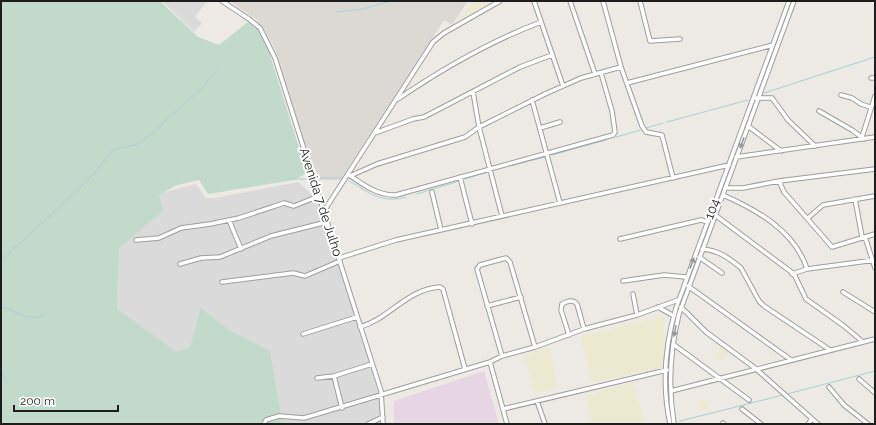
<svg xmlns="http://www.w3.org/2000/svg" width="876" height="425" font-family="Raleway,sans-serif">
  <rect width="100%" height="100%" fill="#ede9e4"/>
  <path fill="#dbdada" d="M162,1H207L195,17L202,23L194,32Z
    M298,182L317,199L343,275L377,388L381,406L380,424H195L1,274L138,199L196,184L206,198H215Z"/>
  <path fill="#e6d6e4" d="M484,371L499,424H394V401Z"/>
  <path fill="#dcd9d5" d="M230,1H468L452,25L444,20L340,180H315L275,49L265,31L257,20Z"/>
  <path fill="#ebead0" d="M472,1H490L461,19Z
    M664,316L665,366L592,383L581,337Z
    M723,345L729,351L721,362L714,356Z
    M550,348L557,388L535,393L524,355Z
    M633,382L645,423L592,424L586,396Z
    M706,401L710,409L699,410L697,402Z"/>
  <path fill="#c2dacc" d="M1,1H160L198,37L219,45L248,22L258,30L268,49L307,173L294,180L208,194L199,180L177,185L159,195L163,211L119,248L117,309L177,352L190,348L201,308L229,330L270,351L282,421L278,424H1Z"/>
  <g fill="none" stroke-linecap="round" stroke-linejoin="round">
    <path stroke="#a7d1d7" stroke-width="1" d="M336,12L363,9L391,1
      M764,93L875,57
      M667,122L748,100
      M646,128L663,123
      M616,137L641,130
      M552,155L606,140
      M516,164L546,157
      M495,170L505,167
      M317,178H341
      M290,179H311
      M464,179L489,172
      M349,181C370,193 382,204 406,197
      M417,194L459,181
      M1,261L91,177L113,150L138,144L155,132L164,122L200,90L218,69
      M1,306C13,310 32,324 44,314
      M1,371L7,383
      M787,394L875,371
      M680,421L783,395"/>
    <g stroke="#9e9e9e" stroke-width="5.5">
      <path id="minor" d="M222,1L249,19L260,28L275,58L381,391L383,424
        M534,1L563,86
        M570,1L595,74
        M603,1L621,67L642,126L646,132L662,135L673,178
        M640,1L650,41L680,39
        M871,78H875
        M627,83L773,45
        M473,92L479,127L502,216
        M841,95L852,98L861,104L870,107
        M756,98H772L788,120L815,146
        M398,99C442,69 491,41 541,22
        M532,100L560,203
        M819,111L852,130L864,139
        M748,126L781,151
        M540,128L560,122
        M375,133L413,119L424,117L520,67L552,55
        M862,137L875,96
        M736,157L875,137
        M348,174C362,184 378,196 396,195L613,135L615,132L612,111L601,73
        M350,176L377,164L465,137L479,127L545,94L581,78L621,67
        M460,177L472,224
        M779,181L875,169
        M725,188H743L779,181L784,192L832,247L865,237L875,268
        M432,192L441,230
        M723,195C757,210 795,231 807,269
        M855,199L862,237
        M324,211L433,42L444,33L500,1
        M715,215L790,271L795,276L806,299L844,326L863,342
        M808,218L823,205L875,196
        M229,220L241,249
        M865,237L875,234
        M620,239L701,220L708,222
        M136,240L159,238L181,228L210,224L239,218L284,203L294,206L319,196
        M702,249C718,250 729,258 741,268L759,301L764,306L830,350
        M699,257L722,273
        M339,258L396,240L729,165
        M180,264L201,258L220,257L271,236L327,222
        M792,274L807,269L875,260
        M623,281L664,275L686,277
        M222,282L293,273L305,276L340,261
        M688,286L791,360
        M843,292L875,312
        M633,294L637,315
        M487,306L521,297
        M658,307L674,316
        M681,307L706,332L755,368L818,424
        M360,327C389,319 407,289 440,287L443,289L465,369
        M303,334L357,317
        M569,335L561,310L562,304C567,301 573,299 577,304L584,329
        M673,344L749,400
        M502,356L477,269L480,265L506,258L510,262L535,347
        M490,362L502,356L535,347L584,329L637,315L678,300
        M334,376L342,408
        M317,378L334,376L372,364
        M859,379L875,393
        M829,387L844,405L868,424
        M671,391L875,339
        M537,401L545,424
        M503,409L667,370
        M742,409L761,424
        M723,423L724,424
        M264,424L266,420L279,416L304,418L490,362L507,424
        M368,424L383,417
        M670,424C662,386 665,345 676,308L789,1
        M674,424C668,387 670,350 679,314L794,1
        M808,424L812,419"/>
    </g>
    <use href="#minor" stroke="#fff" stroke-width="3.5"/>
  </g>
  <defs><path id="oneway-solid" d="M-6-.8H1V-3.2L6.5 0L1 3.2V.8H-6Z"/></defs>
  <g fill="#999">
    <use href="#oneway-solid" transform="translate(742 143) rotate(110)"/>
    <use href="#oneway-solid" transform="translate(692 263) rotate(-70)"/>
    <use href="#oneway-solid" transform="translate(675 331) rotate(100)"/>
  </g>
  <g text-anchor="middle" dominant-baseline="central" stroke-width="4" stroke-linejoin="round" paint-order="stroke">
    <g font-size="13" fill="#1d1d1d" stroke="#fff">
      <text transform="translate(321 202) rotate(72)">Avenida 7 de Julho</text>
      <text transform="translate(712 209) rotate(-69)">104</text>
    </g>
  </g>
  <rect width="876" height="425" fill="none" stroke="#1d1d1d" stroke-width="4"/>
  <path d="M14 405v6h104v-6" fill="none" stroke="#1d1d1d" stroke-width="2"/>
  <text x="20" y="405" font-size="12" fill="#1d1d1d" stroke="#ffffff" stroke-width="3" paint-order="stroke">200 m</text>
</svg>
